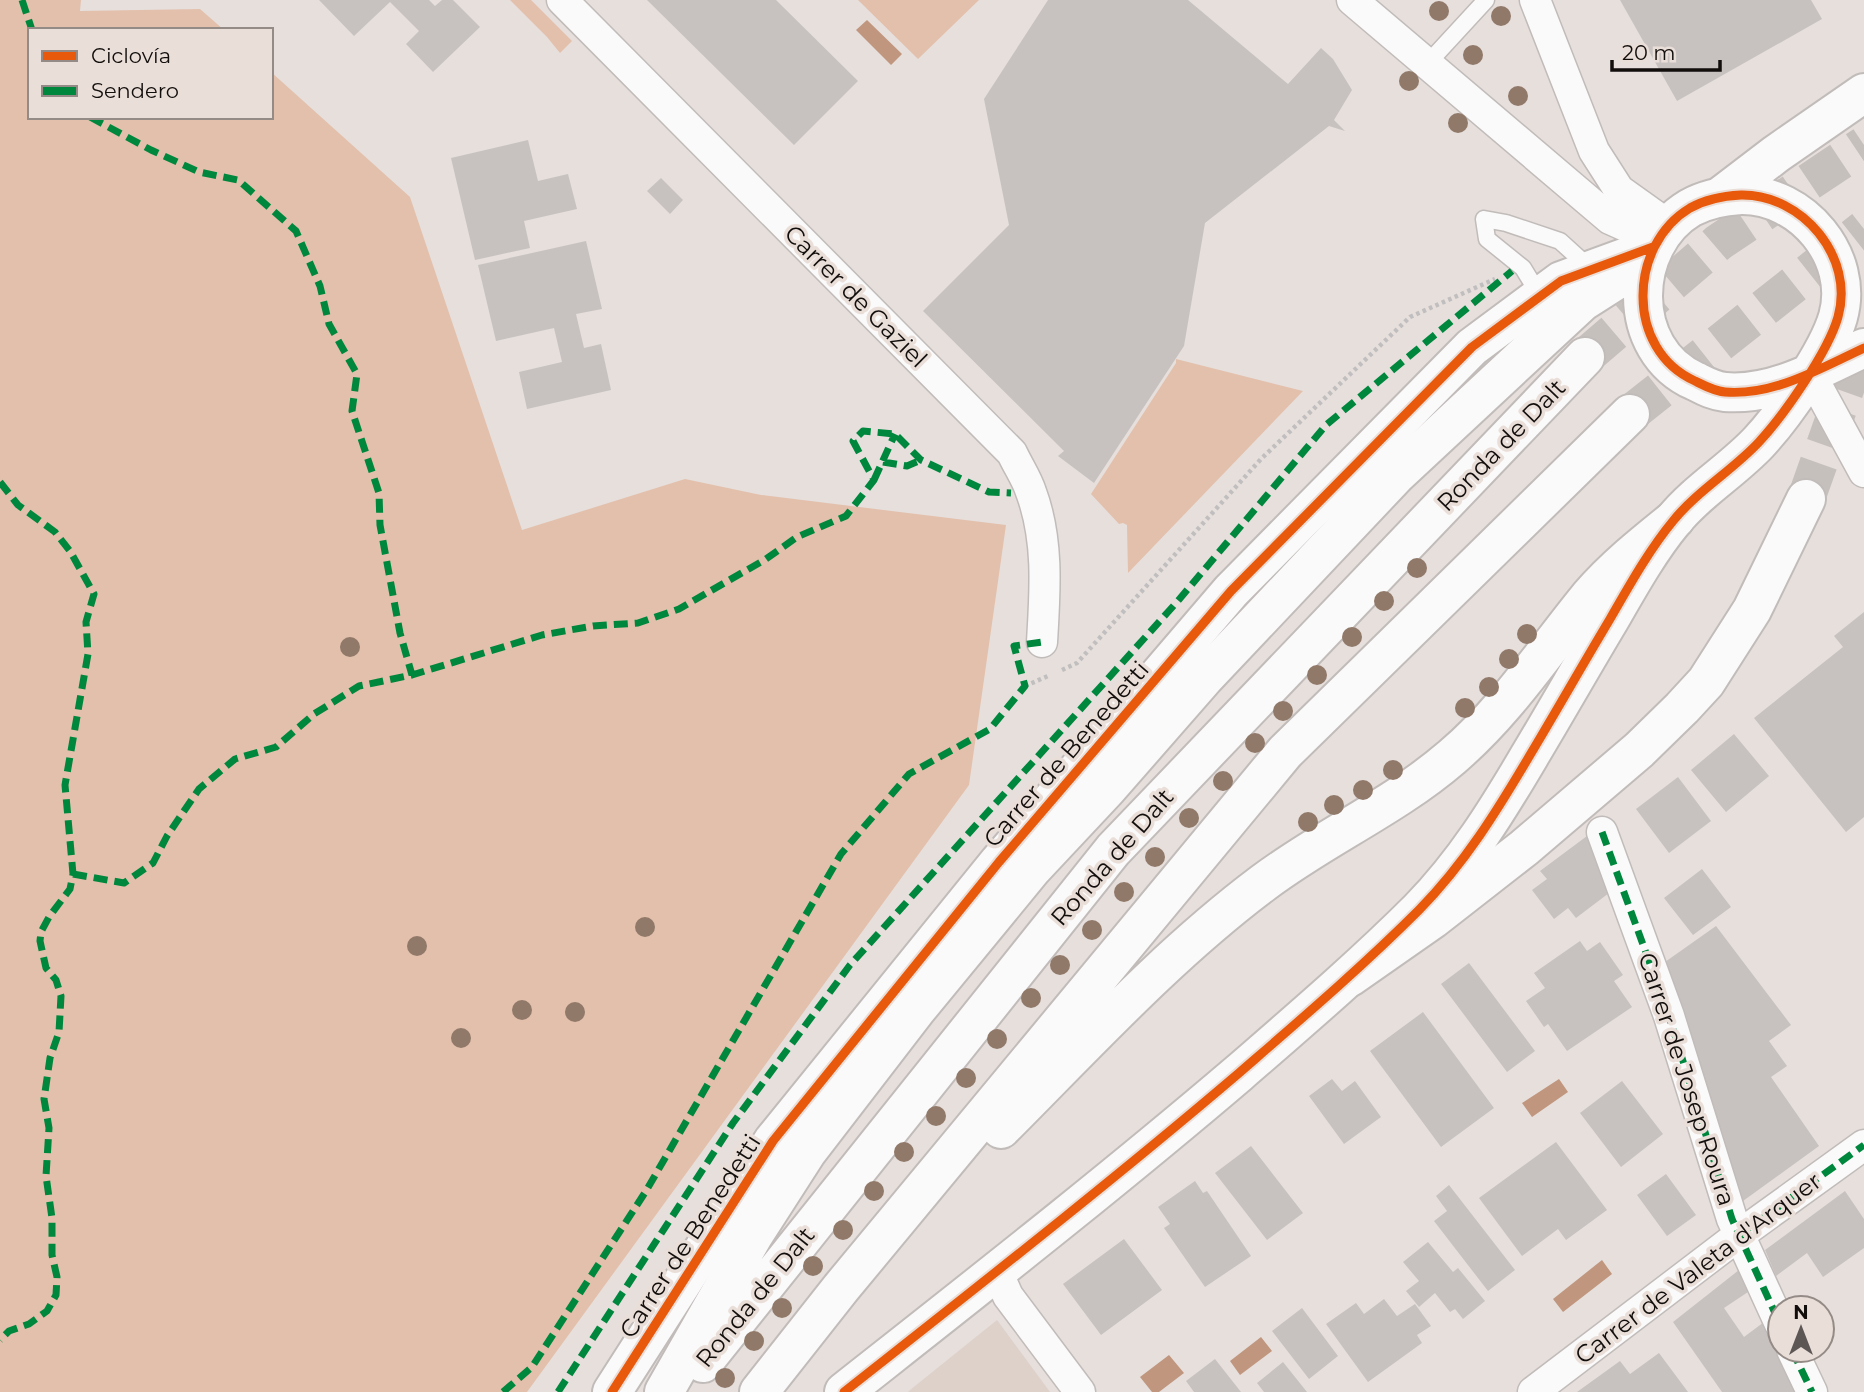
<svg xmlns="http://www.w3.org/2000/svg" width="1864" height="1392" font-family="Montserrat,sans-serif">
  <rect width="100%" height="100%" fill="#e6dfdc"/>
  <path fill="#ded1ca" d="M997,1320L1050,1392H908L910,1390Z"/>
  <path fill="#e3c0ac" d="M0,0H81L80,11L200,9L224,30H30V117H271V72L410,197L522,530L685,479L761,495L1006,525L969,785L527,1392H0Z
    M510,0H531L572,41L560,53L547,37Z
    M858,0H979L918,59Z
    M1176,359L1303,391L1128,573L1127,525L1123,523L1119,524L1091,494L1176,363Z"/>
  <path fill="#c0967e" d="M867,20L902,54L891,65L856,30Z
    M1559,1079L1568,1092L1532,1117L1522,1103Z
    M1602,1260L1612,1274L1563,1312L1553,1299Z
    M1261,1337L1272,1351L1240,1375L1230,1361Z
    M1169,1355L1184,1373L1159,1392H1152L1140,1377Z"/>
  <path fill="#c7c2c0" d="M319,0H429L435,6L442,0H453L480,27L433,72L406,44L419,31L390,2L354,36Z
    M647,0H776L858,81L794,145Z
    M1048,0H1188L1288,84L1321,48L1333,59L1352,90L1334,120L1345,131L1329,126L1205,223L1184,346L1094,483L1058,456L1064,451L923,311L1009,225L984,99Z
    M1620,0H1811L1822,19L1677,101Z
    M528,140L538,181L568,174L577,209L524,221L530,248L475,260L451,158Z
    M661,178L683,200L670,214L647,191Z
    M586,241L602,309L576,314L584,348L601,344L611,390L527,409L519,372L562,362L554,328L496,341L478,265Z
    M1864,612V817L1846,832L1754,718L1843,647L1834,636Z
    M1734,734L1769,776L1726,812L1691,770Z
    M1678,777L1711,821L1669,853L1636,809Z
    M1587,836L1609,893L1576,918L1568,908L1554,919L1532,890L1547,879L1540,871Z
    M1702,869L1731,907L1693,935L1664,898Z
    M1716,926L1791,1025L1769,1041L1787,1066L1771,1077L1819,1146L1743,1201L1696,1053L1672,992L1665,962Z
    M1580,941L1587,951L1600,942L1623,975L1614,981L1632,1007L1567,1051L1548,1024L1544,1027L1526,1001L1545,988L1534,973Z
    M1469,963L1535,1051L1507,1072L1441,984Z
    M1423,1012L1494,1108L1441,1147L1370,1051Z
    M1332,1079L1342,1091L1355,1081L1381,1117L1344,1144L1309,1096Z
    M1622,1081L1663,1134L1621,1167L1580,1113Z
    M1556,1142L1607,1210L1566,1240L1558,1229L1522,1256L1479,1198Z
    M1251,1146L1303,1213L1267,1240L1215,1173Z
    M1666,1174L1696,1215L1667,1236L1637,1195Z
    M1195,1181L1203,1193L1207,1191L1251,1256L1205,1287L1164,1228L1170,1224L1158,1207Z
    M1449,1185L1515,1270L1488,1291L1434,1221L1447,1211L1436,1196Z
    M1845,1191L1864,1219V1248L1823,1277L1807,1253L1776,1276L1765,1250Z
    M1124,1239L1162,1290L1101,1335L1063,1284Z
    M1428,1242L1453,1272L1458,1268L1485,1301L1463,1319L1455,1309L1450,1312L1435,1293L1419,1307L1406,1291L1419,1281L1403,1262Z
    M1739,1270L1748,1292L1724,1308L1744,1337L1764,1322L1795,1392H1722L1673,1322Z
    M1384,1299L1397,1316L1415,1304L1431,1326L1417,1335L1422,1343L1368,1382L1326,1324L1356,1303L1364,1314Z
    M1302,1308L1338,1356L1309,1379L1272,1331Z
    M1659,1353L1688,1392H1577L1620,1361L1630,1374Z
    M1215,1359L1241,1392H1194L1186,1381Z
    M1283,1362L1307,1392H1264L1257,1383Z"/>
  <g fill="none" stroke-linecap="round" stroke-linejoin="round">
    <path stroke="#c6c0bd" stroke-width="38" stroke-dasharray="38 19" stroke-linecap="butt" d="M1585,357L1719,242L1864,145
      M1630,414L1864,229
      M1806,499L1849,378L1864,350"/>
    <g stroke="#c1bcba" stroke-width="19">
      <path id="service" d="M1428,63L1486,0
        M1540,296L1523,268L1487,239L1484,219L1506,223L1560,241L1592,270"/>
    </g>
    <g stroke="#c1bcba" stroke-width="33">
      <path id="minor" d="M562,0L1012,453C1018,466 1027,479 1031,492C1049,540 1045,592 1042,642
        M1352,0L1610,219L1657,240
        M1535,0L1594,151L1619,190L1668,225
        M1810,373L1864,472
        M1602,832L1669,1016L1732,1219L1780,1324
        M997,1271L1008,1296L1080,1392
        M1792,1350L1812,1392
        M1533,1392L1738,1236L1864,1145"/>
    </g>
    <g stroke="#c1bcba" stroke-width="42">
      <path id="tertiary" d="M612,1392L773,1141L999,862L1231,591L1472,347L1561,281L1651,248
        M844,1392C977,1287 1110,1183 1239,1073C1300,1020 1362,967 1419,910C1465,863 1497,811 1530,755C1557,710 1583,664 1610,619C1629,586 1649,550 1673,521C1697,491 1733,470 1759,442C1784,415 1828,352 1838,317C1855,257 1802,194 1741,195C1722,196 1706,199 1690,208C1628,245 1625,350 1695,381C1705,386 1714,391 1725,392C1774,396 1821,368 1864,348"/>
    </g>
    <g stroke="#c1bcba" stroke-width="42">
      <path id="trunk" d="M1721,196L1776,154L1864,93
        M1350,977L1433,919L1524,848L1639,750L1682,708L1706,682L1752,610L1806,499
        M1001,1129C1086,1044 1167,955 1263,883C1324,837 1394,807 1452,757C1506,711 1544,652 1589,597C1614,568 1645,543 1675,519
        M703,1363L1113,850L1585,357
        M664,1392L753,1236L807,1152L917,1009L1032,869L1107,789L1205,677L1397,474L1582,302L1648,260
        M759,1392L841,1288L1285,752L1630,414"/>
    </g>
    <path stroke="#c0bebe" stroke-width="4.5" stroke-dasharray="3.5 3.5" stroke-linecap="butt" d="M1062,670L1077,663L1261,459L1410,317L1495,279
      M1025,686L1048,676"/>
    <use href="#service" stroke="#fbfafa" stroke-width="16"/>
    <use href="#minor" stroke="#fbfafa" stroke-width="30"/>
    <use href="#tertiary" stroke="#fbfafa" stroke-width="38"/>
    <use href="#trunk" stroke="#fbfafa" stroke-width="38"/>
    <path stroke="#00873e" stroke-width="7" stroke-dasharray="14 7" stroke-linecap="butt" d="M22,0L32,30
      M90,117L151,150L199,172L238,180L296,231L320,286L329,324L357,374L352,411L379,493L380,525L400,633L412,675
      M883,462L907,466L921,460
      M874,480L895,434
      M0,482L18,505L55,532L70,551L94,594L86,622L88,654L65,785L73,874L70,889L49,917L41,932L40,941L46,968L56,980L61,996L59,1032L50,1058L44,1099L49,1128L46,1176L52,1218V1255L57,1277L56,1295L47,1311L29,1324L9,1331L0,1340
      M1602,832L1669,1016L1732,1219L1780,1324
      M73,874L124,883L153,863L167,836L199,789L235,759L276,747L314,714L359,686L412,675L542,635L593,626L638,623L679,609L766,559L797,537L846,516L874,480L853,441L863,431L895,434L921,460L989,492L1011,493
      M1738,1236L1864,1145
      M1792,1350L1812,1392
      M503,1392L532,1367L646,1191L841,854L909,774L990,729L1025,686L1014,646L1042,642
      M558,1392L733,1123L850,965L1177,602L1326,425L1512,271"/>
    <g stroke="#eaded8" stroke-width="13">
      <path id="cycleway" d="M612,1392L773,1141L999,862L1231,591L1472,347L1561,281L1653,247
        M844,1392C977,1287 1110,1183 1239,1073C1300,1020 1362,967 1419,910C1465,863 1497,811 1530,755C1557,710 1583,664 1610,619C1629,586 1649,550 1673,521C1697,491 1733,470 1759,442C1784,415 1828,352 1838,317C1855,257 1802,194 1741,195C1722,196 1706,199 1690,208C1628,245 1625,350 1695,381C1705,386 1714,391 1725,392C1774,396 1821,368 1864,348"/>
    </g>
    <use href="#cycleway" stroke="#e8590c" stroke-width="9"/>
  </g>
  <g fill="#91796a">
    <circle cx="1439" cy="11" r="10"/>
    <circle cx="1501" cy="16" r="10"/>
    <circle cx="1473" cy="55" r="10"/>
    <circle cx="1409" cy="81" r="10"/>
    <circle cx="1518" cy="96" r="10"/>
    <circle cx="1458" cy="123" r="10"/>
    <circle cx="1417" cy="568" r="10"/>
    <circle cx="1384" cy="601" r="10"/>
    <circle cx="1527" cy="634" r="10"/>
    <circle cx="1352" cy="637" r="10"/>
    <circle cx="350" cy="647" r="10"/>
    <circle cx="1509" cy="659" r="10"/>
    <circle cx="1317" cy="675" r="10"/>
    <circle cx="1489" cy="687" r="10"/>
    <circle cx="1465" cy="708" r="10"/>
    <circle cx="1283" cy="711" r="10"/>
    <circle cx="1255" cy="743" r="10"/>
    <circle cx="1393" cy="770" r="10"/>
    <circle cx="1223" cy="781" r="10"/>
    <circle cx="1363" cy="790" r="10"/>
    <circle cx="1334" cy="805" r="10"/>
    <circle cx="1189" cy="818" r="10"/>
    <circle cx="1308" cy="822" r="10"/>
    <circle cx="1155" cy="857" r="10"/>
    <circle cx="1124" cy="892" r="10"/>
    <circle cx="645" cy="927" r="10"/>
    <circle cx="1092" cy="930" r="10"/>
    <circle cx="417" cy="946" r="10"/>
    <circle cx="1060" cy="965" r="10"/>
    <circle cx="1031" cy="998" r="10"/>
    <circle cx="522" cy="1010" r="10"/>
    <circle cx="575" cy="1012" r="10"/>
    <circle cx="461" cy="1038" r="10"/>
    <circle cx="997" cy="1039" r="10"/>
    <circle cx="966" cy="1078" r="10"/>
    <circle cx="936" cy="1116" r="10"/>
    <circle cx="904" cy="1152" r="10"/>
    <circle cx="874" cy="1191" r="10"/>
    <circle cx="843" cy="1230" r="10"/>
    <circle cx="813" cy="1266" r="10"/>
    <circle cx="782" cy="1308" r="10"/>
    <circle cx="754" cy="1341" r="10"/>
    <circle cx="725" cy="1378" r="10"/>
  </g>
  <g text-anchor="middle" dominant-baseline="central" stroke-width="7" stroke-linejoin="round" paint-order="stroke">
    <g font-size="24" fill="#120e0c" stroke="#eaded8">
      <text transform="translate(856 296) rotate(45)">Carrer de Gaziel</text>
      <text transform="translate(1501 445) rotate(-46)">Ronda de Dalt</text>
      <text transform="translate(1066 754) rotate(-49)">Carrer de Benedetti</text>
      <text transform="translate(1112 857) rotate(-49)">Ronda de Dalt</text>
      <text transform="translate(1687 1079) rotate(72)">Carrer de Josep Roura</text>
      <text transform="translate(690 1236) rotate(-57)">Carrer de Benedetti</text>
      <text transform="translate(1698 1268) rotate(-37)">Carrer de Valeta d'Arquer</text>
      <text transform="translate(755 1297) rotate(-51)">Ronda de Dalt</text>
    </g>
  </g>
  <rect x="28" y="28" width="245" height="91" fill="#eaded8" stroke="#948b86" stroke-width="2"/>
  <rect x="42" y="51" width="35" height="10" fill="#e8590c" stroke="#948b86" stroke-width="2"/>
  <text x="91" y="63" font-size="21" fill="#120e0c">Ciclovía</text>
  <rect x="42" y="86" width="35" height="10" fill="#00873e" stroke="#948b86" stroke-width="2"/>
  <text x="91" y="98" font-size="21" fill="#120e0c">Sendero</text>
  <g transform="translate(1801 1329)"><circle r="33" fill="#eaded8" stroke="#948b86" stroke-width="2"/>
  <path d="M0-5L12 26L0 18L-12 26Z" fill="#5c5755"/>
  <text y="-10" font-size="19" font-weight="bold" text-anchor="middle" fill="#120e0c">N</text>
  </g>
  <path d="M1612 60v10h108v-10" fill="none" stroke="#120e0c" stroke-width="3.5"/>
  <text x="1622" y="60" font-size="21" fill="#120e0c" stroke="#eaded8" stroke-width="5" paint-order="stroke">20 m</text>
</svg>
